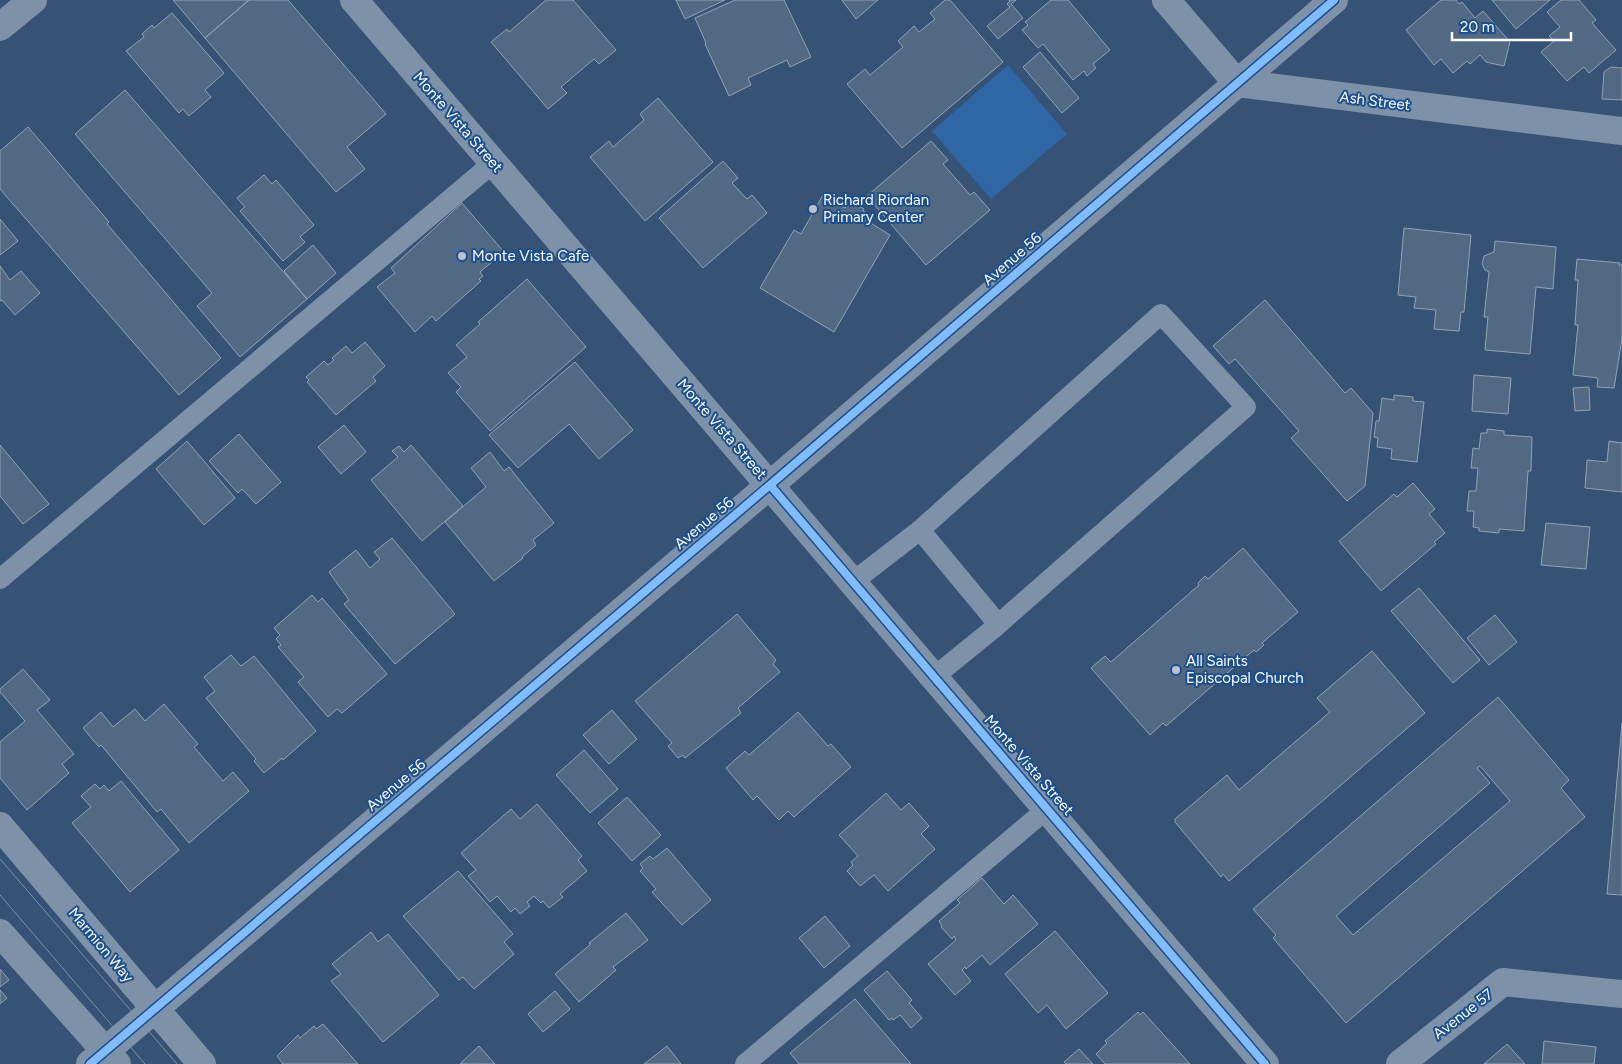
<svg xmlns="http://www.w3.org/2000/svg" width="1622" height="1064" font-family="Figtree,sans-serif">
  <rect width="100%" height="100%" fill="#365274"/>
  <path fill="#2f66a5" d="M1008,65L1067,134L991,199L932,131Z"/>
  <path fill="#526984" stroke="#92a2b6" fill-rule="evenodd" d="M173,0H249L205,38Z
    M249,0H288L386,114L347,147L365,169L336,192L205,38Z
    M546,0H573L616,50L599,64L594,59L561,87L567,93L548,109L491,42L507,29L509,32Z
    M676,0H725L685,19Z
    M735,0H784L811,57L790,67L787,60L748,78L751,85L729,96L705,44L706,43L695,18Z
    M842,0H878L856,19Z
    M945,0H950L1003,62L902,148L847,84L865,69L870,75L903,47L898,41L914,26L919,32L935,19L930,13Z
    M1009,0H1016L1011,4L1023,18L998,39L987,26L1010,7L1007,4L1010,1Z
    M1051,0H1068L1110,50L1093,64L1096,68L1087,76L1084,71L1073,80L1043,44L1038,48L1022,30L1028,25L1025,22Z
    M1441,0H1456L1459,4L1462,2L1475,18L1483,11L1510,42L1504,66L1486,62L1480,55L1470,64L1467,61L1453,73L1441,59L1434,65L1406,30Z
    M1492,0H1550L1516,29Z
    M1561,0H1579L1596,20L1592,23L1616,50L1589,73L1584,67L1567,81L1541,52L1554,41L1549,36L1560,27L1547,12Z
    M172,13L224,73L205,90L211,97L189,116L183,109L179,113L126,51L144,37L142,34L152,25L154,28Z
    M1040,52L1079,98L1062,113L1023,67Z
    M1611,67L1622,68V100L1602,99L1604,72Z
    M125,90L307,299L240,357L197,306L212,293L75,134Z
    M658,98L713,162L645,221L590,157L609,141L613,147L644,120L640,114Z
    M28,127L109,222L107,224L221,358L179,395L0,189V151Z
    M931,141L948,160L943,164L970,195L974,192L990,210L926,265L867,196Z
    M723,161L738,178L732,183L747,199L752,195L767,213L703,268L659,218Z
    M264,175L272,184L276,180L314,225L300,237L305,242L283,261L240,211L245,207L237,198Z
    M823,195L845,208L849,201L864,209L863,211L872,216L869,222L890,235L834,332L760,288L794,230L801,234Z
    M462,203L504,252L480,272L483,276L479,279L481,281L436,321L432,316L415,332L377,287L395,273L391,268Z
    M0,219L18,241L0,255Z
    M1404,228L1471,235L1464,312H1461L1459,331L1434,329L1436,310L1414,308L1416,297L1398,295Z
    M1495,241L1556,247L1553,289L1536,287L1530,354L1485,350L1488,317H1484L1489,272L1485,270L1482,264L1484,256L1494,252Z
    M313,245L336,273L307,299L284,271Z
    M1577,259L1620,263L1619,265H1622V339L1614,388L1597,387L1598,378L1573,375L1578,325H1575L1578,280H1575Z
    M0,266L10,280L21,271L40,293L15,315L2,300L0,301Z
    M527,279L586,347L490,431L456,392L461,387L448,373L467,357L456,345L480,324L478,322Z
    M1265,300L1345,393L1351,388L1373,413L1365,486L1347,501L1291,438L1299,431L1235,359L1229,364L1213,346Z
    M365,342L385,366L373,377L376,381L336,415L307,382L309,380L306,377L324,361L328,365L334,360L332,358L346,346L352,353Z
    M575,362L633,430L599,459L569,424L518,468L489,435Z
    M1474,375L1511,378L1508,414L1472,411Z
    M1589,387L1590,410L1575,411L1573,388Z
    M1394,395L1413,397V401L1424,402L1417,462L1391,459L1392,449L1377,447L1378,438L1374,437L1376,421H1379L1382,398L1394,400Z
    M344,425L366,452L341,474L318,447Z
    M1487,429L1504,431V435L1532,437L1531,471H1528L1524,531L1499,529V533L1479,531V528L1473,527L1474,511H1467L1469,491H1476L1478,468H1471L1473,448L1479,449L1481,433H1487Z
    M239,434L281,482L256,504L242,489L238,493L209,461Z
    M187,441L235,498L204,525L156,469Z
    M1609,441L1622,443V492L1585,488L1587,460L1607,462Z
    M0,445L49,504L23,524L0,496Z
    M411,445L463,506L422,541L371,480L398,457L392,451L399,446L404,452Z
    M490,452L504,471L509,467L554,523L533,540L536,545L522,557L523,558L494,581L445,522L486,487L471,468Z
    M1413,483L1435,509L1429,514L1445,533L1434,542L1436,544L1381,591L1339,541L1394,494L1397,497Z
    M1546,523L1590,527L1586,569L1541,565Z
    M392,538L455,614L395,664L344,604L349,600L329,572L356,550L370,568L380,559L374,552Z
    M1243,548L1298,612L1262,643L1264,645L1256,652L1254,650L1166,726L1163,723L1150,735L1091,668L1105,656L1111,662L1199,585L1198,583L1205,576L1208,579Z
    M1419,588L1480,660L1453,683L1391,611Z
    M312,595L318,602L322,598L387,674L342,713L337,709L328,717L298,682L304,677L278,647L281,645L276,639L280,635L274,628Z
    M737,614L776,660L773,664L780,672L738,708L741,713L685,758L683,755L678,758L668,746L672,743L635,701Z
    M1495,615L1517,642L1489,665L1467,638Z
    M1372,651L1425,713L1229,881L1223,874L1221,877L1175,822V819L1227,775L1239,790L1330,712L1317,698Z
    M231,655L241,666L254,656L316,731L283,760L282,758L264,773L254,761L256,759L206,698L215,691L204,677Z
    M23,669L50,700L37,710L74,754L62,764L69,773L27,810L0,778V742L25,721L0,692V689Z
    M1498,697L1569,780L1561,788L1585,817L1346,1023L1273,938L1276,935L1253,909ZM1480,766L1510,801L1353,935L1336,916L1490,783L1477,768Z
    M164,704L198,744L194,747L223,781L233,772L249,791L189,843L161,809L157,812L101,745L99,747L83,728L101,712L113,727L135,709L145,721Z
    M612,710L637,739L609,764L583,735Z
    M798,712L828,746L831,744L851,767L794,817L788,811L779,820L757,796L753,800L726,768L745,751L749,755Z
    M1622,723V895L1607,894Z
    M584,750L618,789L590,813L556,775Z
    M121,781L179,850L130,892L72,823L91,807L81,796L95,784L100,789L104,785L109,791Z
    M886,793L901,810L909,803L929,826L921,834L935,849L888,891L874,875L860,886L847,871L853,865L851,862L858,856L839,835Z
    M627,797L661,835L632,861L598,823Z
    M537,804L582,856L578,860L587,871L560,894L563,897L549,908L543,901L541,903L534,896L527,902L530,906L520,914L515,908L511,912L497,896L490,902L468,876L476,870L461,853L511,809L520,819Z
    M667,848L711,900L682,925L652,892L656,889L640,871L643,868L640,864L650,856L653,859Z
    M458,871L513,934L504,942L514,954L474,989L463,977L459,980L403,916Z
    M982,878L1004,904L1013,895L1038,924L990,965L982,955L966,969L965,967L962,970L971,981L955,995L928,964L956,940L954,936L952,939L941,927L942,926L939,921L960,903L957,900Z
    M626,913L648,940L613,967L616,970L579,1002L555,974L591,944L589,943Z
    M825,916L850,946L824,968L799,938Z
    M1055,931L1108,993L1066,1029L1047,1005L1038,1013L1005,974Z
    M371,932L378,942L388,934L439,995L383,1042L331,981L341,974L332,964Z
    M0,969L9,980L0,987Z
    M887,971L912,1000L909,1003L922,1018L911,1028L900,1015L893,1020L892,1018L889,1020L864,990Z
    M0,990L7,998L0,1004Z
    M555,991L570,1009L543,1032L528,1014Z
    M855,999L911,1064H799L790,1053Z
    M1138,1012L1140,1015L1143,1012L1190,1064H1105L1096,1054L1107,1043L1105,1041Z
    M323,1024L358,1064H283L277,1056L298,1035L300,1038L314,1026L316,1029Z
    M1544,1041L1596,1047L1594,1064H1542Z
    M1507,1044L1525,1064H1484Z
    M479,1046L495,1064H460Z
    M667,1046L681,1064H644Z
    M1079,1049L1093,1064H1066L1064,1062Z"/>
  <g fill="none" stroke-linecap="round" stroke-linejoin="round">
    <path stroke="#7d92a8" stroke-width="20" d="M920,530L998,624
      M0,579L493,163
      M854,581L920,530L1161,314L1246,407L993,629L935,676
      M745,1064L1048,808"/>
    <path stroke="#7d92a8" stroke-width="28" d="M1166,0L1237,83L1622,131
      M0,27L33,0
      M0,826L202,1064
      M0,933L117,1064
      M90,1064L770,485L1334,0
      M1400,1064L1503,982L1622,994"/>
    <path stroke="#7d92a8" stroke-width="28" d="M354,0L1265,1064"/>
    <path stroke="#7e92a7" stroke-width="1" d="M0,859L177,1064
      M0,895L145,1064"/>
    <g stroke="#1b4f8f" stroke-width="11">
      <path id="cycleway" d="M770,485L1265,1064
        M90,1064L770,485L1334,0"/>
    </g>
    <use href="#cycleway" stroke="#80bcff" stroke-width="8"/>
  </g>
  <g fill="#b9c2ce" stroke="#1b4f8f" stroke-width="2">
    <circle cx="813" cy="209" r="5"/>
    <circle cx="462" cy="256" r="5"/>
    <circle cx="1176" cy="670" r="5"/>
  </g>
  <g text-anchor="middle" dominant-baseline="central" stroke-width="4" stroke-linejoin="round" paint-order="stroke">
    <g font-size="15" fill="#fff" stroke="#1b4f8f">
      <text transform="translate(1375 101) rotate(7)">Ash Street</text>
      <text transform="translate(458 122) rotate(49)">Monte Vista Street</text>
      <text transform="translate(1012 259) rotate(-41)">Avenue 56</text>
      <text transform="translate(722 429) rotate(49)">Monte Vista Street</text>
      <text transform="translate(704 523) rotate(-40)">Avenue 56</text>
      <text transform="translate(1029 765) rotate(49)">Monte Vista Street</text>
      <text transform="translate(396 785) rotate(-40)">Avenue 56</text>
      <text transform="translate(101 945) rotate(50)">Marmion Way</text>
      <text transform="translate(1463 1014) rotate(-38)">Avenue 57</text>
    </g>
    <g font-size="15" fill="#fff" stroke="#1b4f8f" text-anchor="start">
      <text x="823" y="200">Richard Riordan<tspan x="823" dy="17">Primary Center</tspan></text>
      <text x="472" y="256">Monte Vista Cafe</text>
      <text x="1186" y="661">All Saints<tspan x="1186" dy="17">Episcopal Church</tspan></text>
    </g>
  </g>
  <path d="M1452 32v8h119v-8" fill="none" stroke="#ffffff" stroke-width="2.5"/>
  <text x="1460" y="32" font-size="15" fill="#ffffff" stroke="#1b4f8f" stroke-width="4" paint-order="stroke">20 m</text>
</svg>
